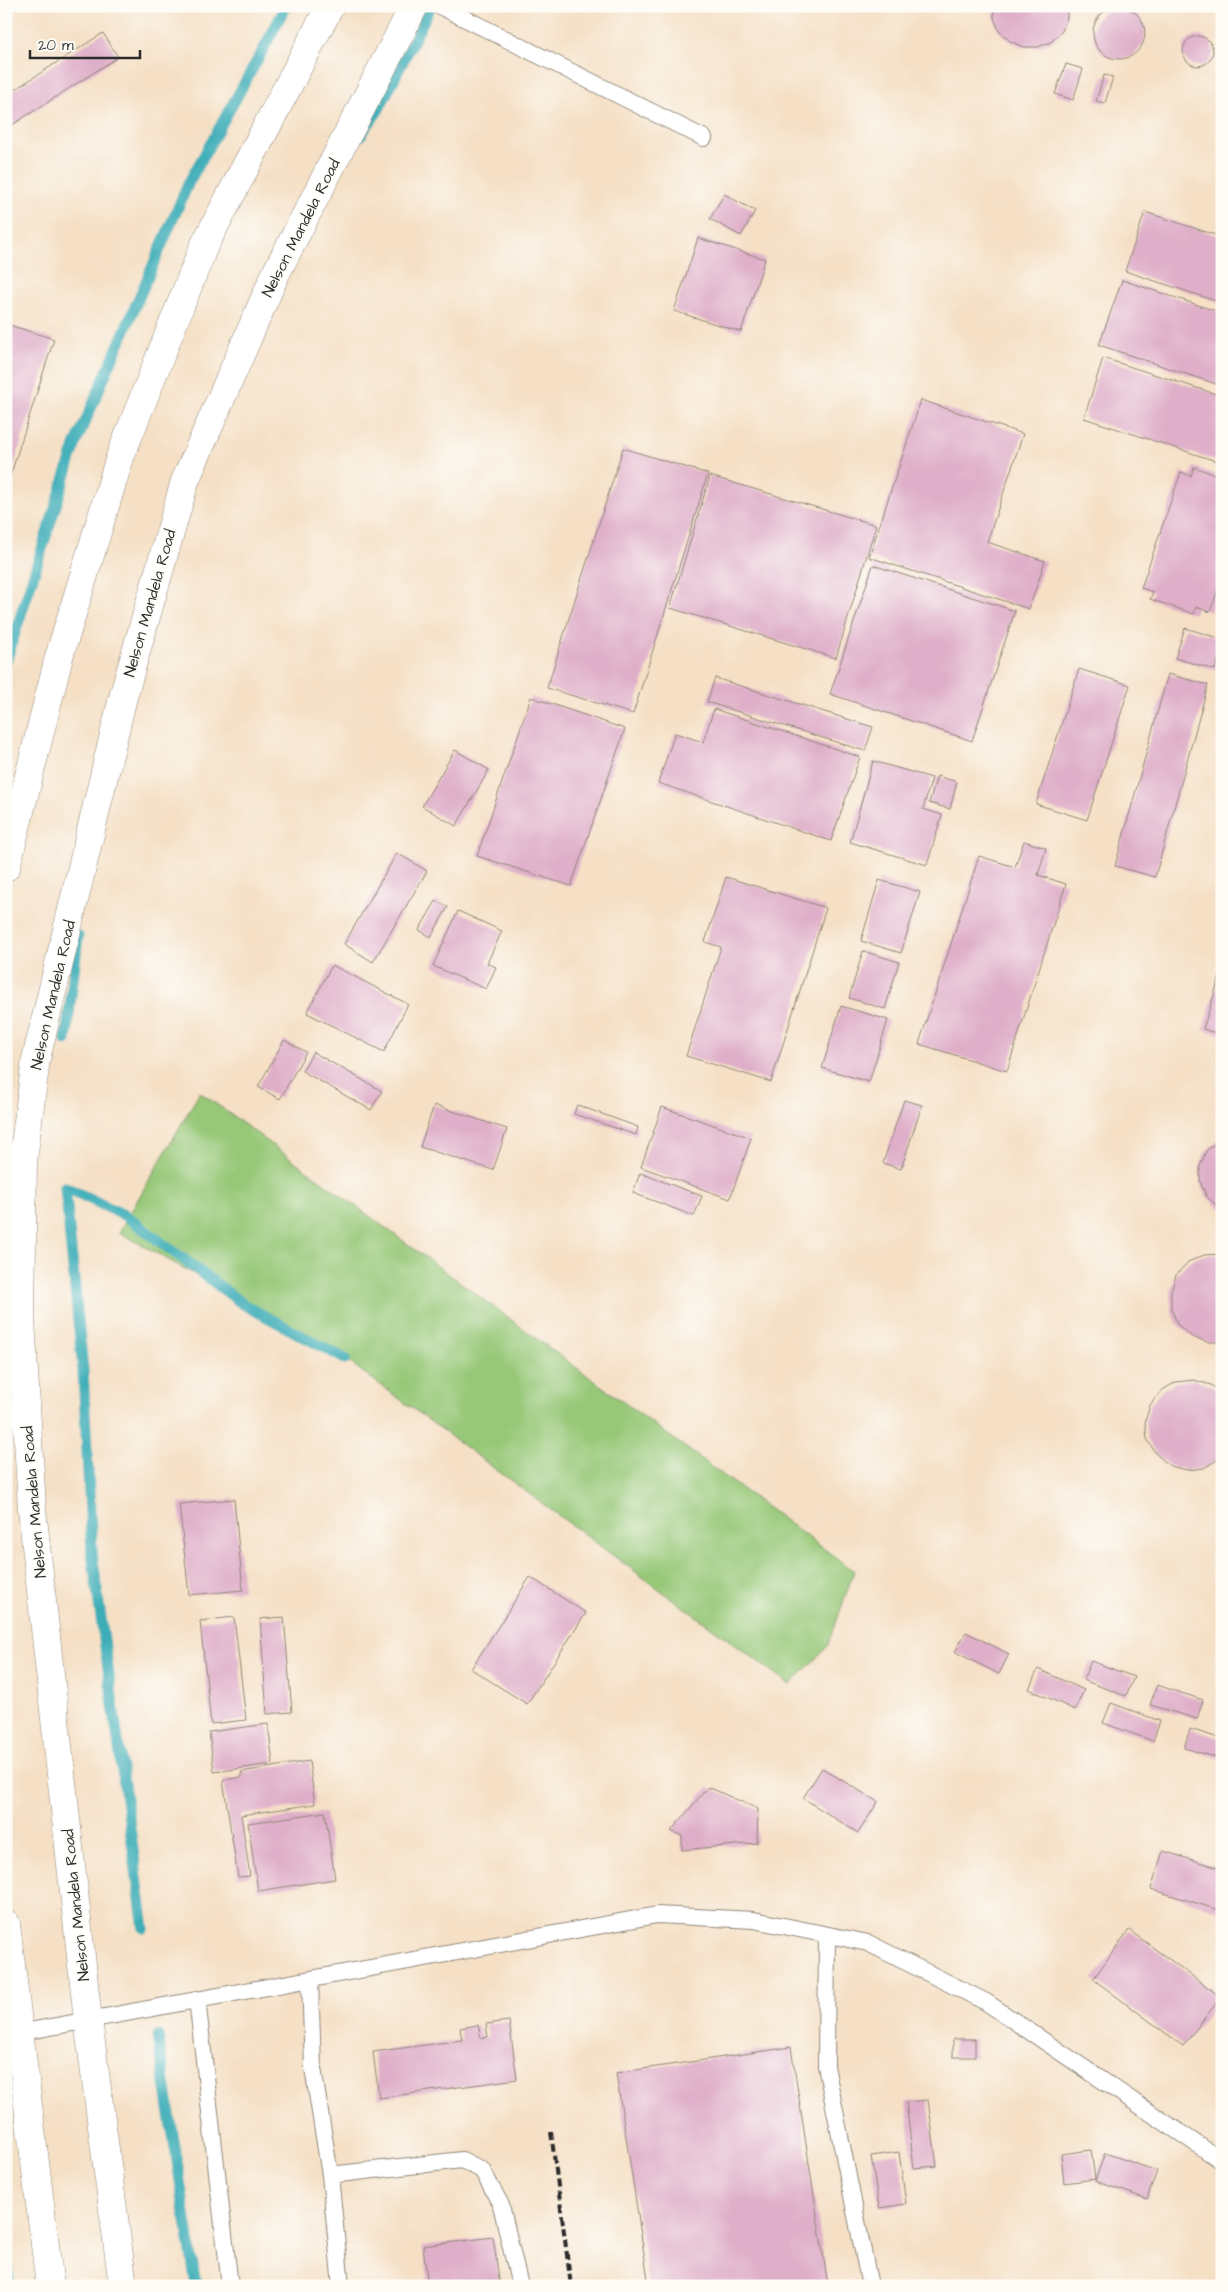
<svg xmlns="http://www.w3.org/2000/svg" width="1228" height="2292" font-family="'Architects Daughter',sans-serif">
  <rect width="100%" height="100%" fill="#fdfcf7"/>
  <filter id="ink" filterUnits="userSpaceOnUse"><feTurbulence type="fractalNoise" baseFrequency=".02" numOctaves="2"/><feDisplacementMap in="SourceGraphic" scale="10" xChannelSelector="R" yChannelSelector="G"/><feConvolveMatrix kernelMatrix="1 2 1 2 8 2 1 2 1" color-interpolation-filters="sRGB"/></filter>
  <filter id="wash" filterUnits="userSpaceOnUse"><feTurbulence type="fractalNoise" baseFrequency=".0096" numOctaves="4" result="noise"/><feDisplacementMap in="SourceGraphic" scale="20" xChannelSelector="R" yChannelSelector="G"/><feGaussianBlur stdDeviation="1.12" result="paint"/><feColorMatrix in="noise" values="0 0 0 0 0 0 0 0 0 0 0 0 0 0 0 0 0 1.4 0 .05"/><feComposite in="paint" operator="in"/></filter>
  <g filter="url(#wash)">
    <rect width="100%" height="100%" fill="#f5e0c6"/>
    <path fill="#97c878" stroke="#617a52" d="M200,1092L854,1571L828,1646L790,1685L345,1359L119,1232Z"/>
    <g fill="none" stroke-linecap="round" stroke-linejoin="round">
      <path stroke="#3dadb8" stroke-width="11" d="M360,136L379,109L431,6
        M6,661L76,443L189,182L263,50L286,6
        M66,1040L78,936
        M65,1187L83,1370L92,1553L144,1928
        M65,1187L126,1216L243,1304L345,1359
        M158,2036L196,2286
        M6,2259L10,2286"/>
    </g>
    <g id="blocks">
      <path fill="#dfafc9" d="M994,6H1067V17L1062,31L1051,42L1038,47H1023L1010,41L999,31L994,18Z
        M1093 33a26 26 0 1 1 52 0a26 26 0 1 1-52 0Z
        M103,33L118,57L6,129V95Z
        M1183 51a15 15 0 1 1 30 0a15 15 0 1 1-30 0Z
        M1066,64L1083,69L1073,100L1055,94Z
        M1104,75L1113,77L1105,103L1096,101Z
        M724,194L755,211L741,236L710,219Z
        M1145,212L1222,237V303L1125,271Z
        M698,238L765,259L741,332L674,311Z
        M1122,280L1222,313V386L1099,345Z
        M6,324L54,339L7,486H6Z
        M1103,358L1222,396V463L1084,418Z
        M921,400L1023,434L987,542L1045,561L1029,609L869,557Z
        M623,448L708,474L633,714L547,688Z
        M1194,467L1222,477V578L1210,612L1196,607L1194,614L1150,599L1153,592L1141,588L1181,472L1191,476Z
        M710,476L876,525L836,658L670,608Z
        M873,565L1015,611L972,741L830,694Z
        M1185,628L1222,639V648L1215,670L1175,658Z
        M1079,669L1130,685L1087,820L1036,804Z
        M1168,674L1208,685L1155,877L1115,866Z
        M715,678L873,727L865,751L707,702Z
        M531,697L625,729L571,886L477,856Z
        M714,709L860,757L831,841L658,783L675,733L703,742Z
        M455,750L489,770L456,826L422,806Z
        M873,761L932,778L923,809L942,815L927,865L850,842Z
        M937,776L957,782L950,809L929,803Z
        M1024,841L1046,848L1038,875L1066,884L1007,1071L919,1044L979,856L1015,867Z
        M397,853L427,871L373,962L344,944Z
        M726,877L826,908L771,1082L686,1056L721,947L705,942Z
        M879,880L920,892L901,953L861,941Z
        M436,901L448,907L431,937L419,930Z
        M458,911L502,931L487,963L496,967L486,989L433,966Z
        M863,951L899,962L885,1009L849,998Z
        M332,965L408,1004L384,1052L307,1013Z
        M1221,973H1222V1035L1203,1029Z
        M841,1006L888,1020L869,1082L822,1068Z
        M284,1040L306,1052L280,1099L258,1087Z
        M313,1052L382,1091L371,1110L302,1071Z
        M904,1100L922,1105L901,1169L883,1163Z
        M434,1105L507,1129L493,1170L420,1147Z
        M577,1105L638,1127L636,1135L574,1114Z
        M662,1107L751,1138L730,1199L641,1167Z
        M1222,1137V1210L1207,1197L1200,1182V1166L1206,1151Z
        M640,1173L702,1196L694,1216L633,1193Z
        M1222,1254V1342H1208L1192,1337L1178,1325L1171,1309V1291L1176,1275L1188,1262L1204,1255Z
        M1194,1380L1211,1385L1222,1393V1457L1204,1468L1187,1470L1170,1466L1156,1454L1147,1439L1145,1422L1150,1405L1161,1391L1176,1382Z
        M234,1499L243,1590L189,1595L179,1504Z
        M530,1577L586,1613L527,1704L471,1669Z
        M234,1617L246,1720L211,1724L200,1621Z
        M284,1617L292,1712L267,1714L260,1619Z
        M966,1632L1009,1654L999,1674L955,1652Z
        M1091,1661L1134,1677L1126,1696L1083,1680Z
        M1038,1669L1084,1690L1075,1710L1029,1689Z
        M1157,1685L1203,1700L1197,1719L1150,1705Z
        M1111,1703L1160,1721L1153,1741L1103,1723Z
        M268,1724L273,1764L214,1772L209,1732Z
        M1190,1729L1222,1739V1759L1184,1748Z
        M309,1761L315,1804L241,1815L250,1876L238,1877L223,1780L242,1777L241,1772Z
        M822,1768L878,1802L858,1833L803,1798Z
        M708,1787L758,1809L757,1843L682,1850V1836L671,1831Z
        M325,1812L335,1879L258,1891L248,1823Z
        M1163,1851L1222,1869V1911L1151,1889Z
        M1129,1930L1221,1997L1183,2046L1093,1979Z
        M509,2021L517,2079L379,2098L373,2052L462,2040L460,2028L478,2025L481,2038L488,2037L486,2024Z
        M953,2039H975V2057H953Z
        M791,2047L828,2286H649L616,2073Z
        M928,2100L937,2166L914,2168L906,2102Z
        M1091,2150L1095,2179L1064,2183L1061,2154Z
        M899,2152L906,2204L879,2208L871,2156Z
        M1105,2153L1157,2171L1147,2199L1095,2181Z
        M493,2237L500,2286H428L423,2246Z"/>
    </g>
  </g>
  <g filter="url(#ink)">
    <use href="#blocks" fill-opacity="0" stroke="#908678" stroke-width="1"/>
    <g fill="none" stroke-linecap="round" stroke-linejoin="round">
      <g stroke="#908678" stroke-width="18">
        <path id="service" d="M440,6L704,138
          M827,1935L826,2066L870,2286
          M310,1979L313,2068L330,2175L341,2286
          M197,1999L230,2286
          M18,2033L657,1915L754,1920L868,1943L986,2002L1222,2161
          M330,2175L462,2160L482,2170L501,2205L520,2286"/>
      </g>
      <g stroke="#908678" stroke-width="29">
        <path id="secondary" d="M6,867L59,657L120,457L204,246L330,6
          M6,1924L50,2286
          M123,2286L88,2020L32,1509L21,1319L23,1160L36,1059L123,697L185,481L276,273L414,6"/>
      </g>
      <use href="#service" stroke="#fff" stroke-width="16"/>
      <use href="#secondary" stroke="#fff" stroke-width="28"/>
      <path stroke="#2b2b2b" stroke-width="4" stroke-dasharray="8 4" stroke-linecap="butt" d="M551,2132L571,2286"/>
    </g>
  </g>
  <g text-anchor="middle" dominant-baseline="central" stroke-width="4" stroke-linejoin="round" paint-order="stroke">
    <g font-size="16" fill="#2b2b2b" stroke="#fdfcf7">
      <text transform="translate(301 228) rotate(-63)">Nelson Mandela Road</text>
      <text transform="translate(150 603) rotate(-74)">Nelson Mandela Road</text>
      <text transform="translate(53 995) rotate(-77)">Nelson Mandela Road</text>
      <text transform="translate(34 1502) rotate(-95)">Nelson Mandela Road</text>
      <text transform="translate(76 1905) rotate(-96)">Nelson Mandela Road</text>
    </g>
  </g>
  <rect width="1228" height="2292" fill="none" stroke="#fdfcf7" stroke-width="25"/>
  <path d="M30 50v8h110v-8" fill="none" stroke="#2b2b2b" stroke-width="2.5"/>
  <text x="38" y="50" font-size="15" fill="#2b2b2b" stroke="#fdfcf7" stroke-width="4" paint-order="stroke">20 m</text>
</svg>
